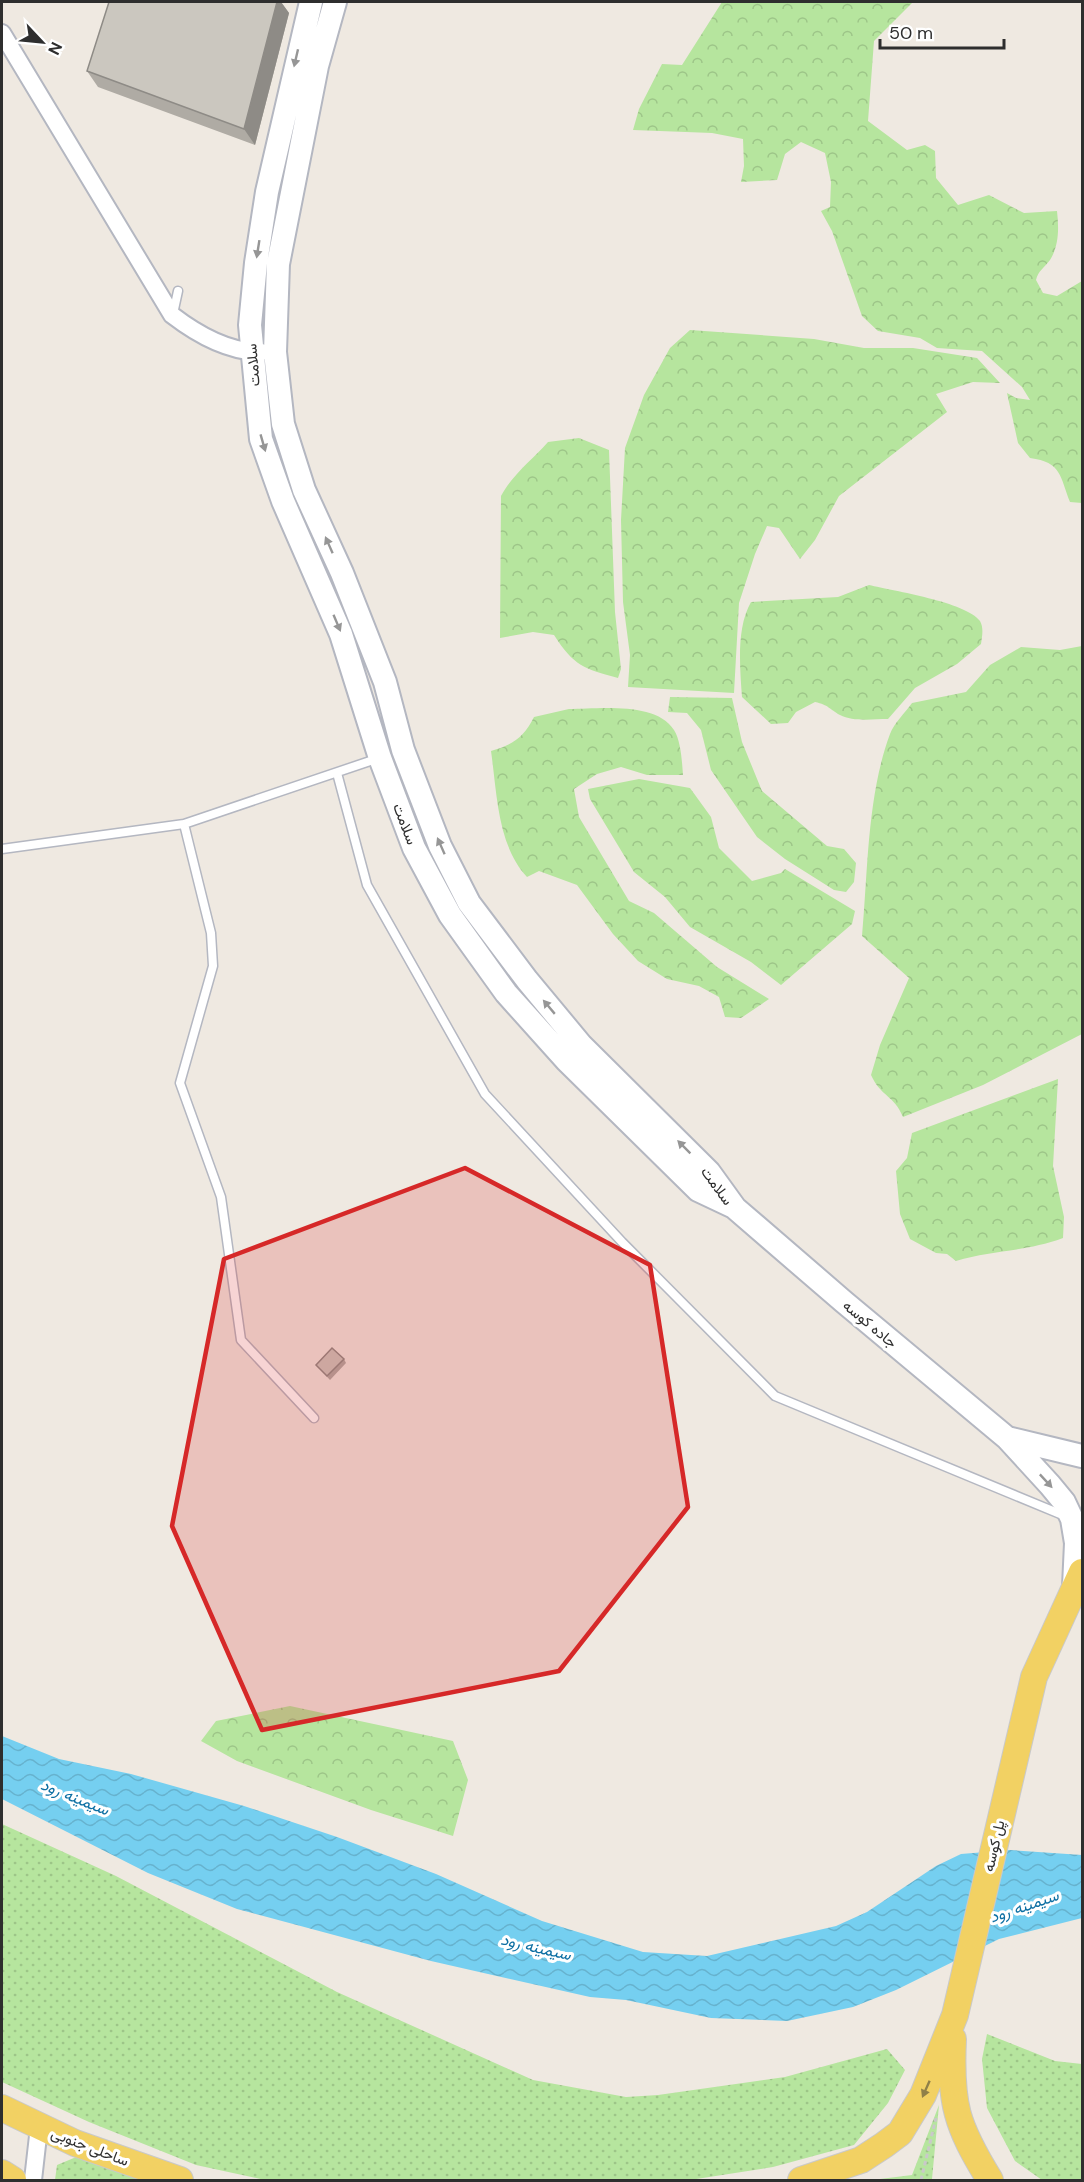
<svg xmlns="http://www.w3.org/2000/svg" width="1084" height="2182" font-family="'DM Sans',Vazirmatn,sans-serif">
  <defs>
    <pattern id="forest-crowns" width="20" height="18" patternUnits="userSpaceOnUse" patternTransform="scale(1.5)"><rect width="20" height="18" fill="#b6e59e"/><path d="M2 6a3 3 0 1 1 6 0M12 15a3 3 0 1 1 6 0" fill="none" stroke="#9dc588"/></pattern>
    <pattern id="park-dots" width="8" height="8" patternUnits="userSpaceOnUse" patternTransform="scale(1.5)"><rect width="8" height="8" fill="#b6e59e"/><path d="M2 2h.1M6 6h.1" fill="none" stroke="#9dc588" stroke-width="1.8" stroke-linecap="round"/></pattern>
    <pattern id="water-waves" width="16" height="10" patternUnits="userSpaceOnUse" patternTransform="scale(1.5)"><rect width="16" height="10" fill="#75cff0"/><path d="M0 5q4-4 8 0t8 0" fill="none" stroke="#66b2ce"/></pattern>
  </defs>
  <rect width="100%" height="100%" fill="#efe9e1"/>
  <path fill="url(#forest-crowns)" d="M722,2H913L874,41L868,121L907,150L925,145L935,151L936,178L958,205L989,195L1024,213L1057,211C1059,228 1059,246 1050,260C1044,268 1038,271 1036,280L1043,293L1057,296L1082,281V503L1070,502C1060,477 1062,462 1030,458L1018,443L1007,393L1016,398L1030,400L1022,387L982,351L937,348L920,338L878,331L862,316L832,231L821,211L830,207L831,182L825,153L801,142L785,154L777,180L741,182L744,166L743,139L712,133L633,130L639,109L662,64L682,65Z
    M690,330L814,339L864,348H913L977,358L1000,383L973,382L936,394L947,412L839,496L815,540L800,559L779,528L767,526L755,554L739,603L734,693L628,687L630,655L623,602L621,520L625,448L644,395L670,348Z
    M579,438L609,450L615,612L621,669L618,678C584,669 574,666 554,635L533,632L500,638L501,496C512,475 532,460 548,442Z
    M869,585C894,591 966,602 980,621C984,628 982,637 981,644L957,664L915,688L888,719C873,719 853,722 840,715C829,709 829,705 815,702L796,712L788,723L771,724L742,697C740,668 736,628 751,602L838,597Z
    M1082,646V1034L983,1085L903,1117C894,1095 881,1097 871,1075L880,1045L909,978L862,936C868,871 867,796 890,734C894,723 905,713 912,703L966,692L990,665L1021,647L1060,650Z
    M670,697L732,698L742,742L762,791L827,846L844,849L856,863L854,882L846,892L834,890L785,859L757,837L711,770L701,730L687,713L668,712Z
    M569,709C597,709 656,701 674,730C681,741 682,762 683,775H647L621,767L597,774L574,789L579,817L629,901L654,913L717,967L769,999L741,1018L725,1017L719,997L699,986L667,979L638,961L613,934L577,885L539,871L527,877C497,845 497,792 491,751C513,745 524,737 534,717Z
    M639,779L690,788L711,817L719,848L752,881L781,873L785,869L855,911L852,924L781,985L751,962L690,927L665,897L634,872L590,799L588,789Z
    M1058,1079L1053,1166L1064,1217L1063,1238C1025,1252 992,1250 956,1261L947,1254L936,1253L910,1239L900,1214L896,1171L907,1158L912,1133Z
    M290,1706L453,1741L468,1780L453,1836L371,1810L237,1761L201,1741L216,1721Z"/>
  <path fill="url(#park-dots)" d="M2,1824L116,1876L337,1992L533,2080L626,2097L658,2095L785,2077L887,2049L905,2070L888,2103L854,2145L773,2167L690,2180H265L196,2165L89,2122L2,2082Z
    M987,2034L1055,2061L1082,2064V2180H1042L1015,2161L987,2108L982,2059Z
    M939,2105L932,2179L936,2180H872L912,2175Z
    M81,2155L168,2180H55L57,2165Z"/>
  <path fill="url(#water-waves)" d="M2,1736L59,1759L131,1774L244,1806L337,1837L436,1874L542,1921L643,1952L707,1956L836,1926L867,1912L936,1866L961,1854L1010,1850L1082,1855V1918L999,1939L896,1990L853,2007L787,2021L711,2018L626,2000L590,1997L431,1961L237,1909L148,1873L2,1799Z"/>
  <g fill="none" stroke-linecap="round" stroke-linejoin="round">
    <g stroke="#b4b7c1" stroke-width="11">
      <path id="service" d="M173,314L178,291
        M337,773L367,885L485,1094L622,1242L775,1396L1065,1516
        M184,824L211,933L213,966L180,1083L221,1197L241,1340L314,1418
        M2,849L184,824L379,758"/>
    </g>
    <g stroke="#b4b7c1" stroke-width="20">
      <path id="minor" d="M2,33L172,315C198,335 228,352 261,352
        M33,2180L39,2127"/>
    </g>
    <g stroke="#b4b7c1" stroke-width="26">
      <path id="secondary" d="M311,2L267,192L256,263L250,325L261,439L283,501L341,634L380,758L414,848L450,915L506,993L567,1061L698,1190L734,1207
        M335,2L317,66L278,264L275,352L283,424L304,490L342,573L385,682L403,750L440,846L469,903L527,980L581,1045L709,1172L735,1208L844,1302L1007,1438L1050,1485L1064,1502L1072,1519L1076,1543L1074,1586
        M1007,1438L1082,1456"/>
    </g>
    <g stroke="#c9c9c9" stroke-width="28">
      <path id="primary" d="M953,2039C950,2104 956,2125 990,2180
        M2,2108L75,2143L180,2180
        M2,2173L13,2180
        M801,2180L861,2160L884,2145L900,2133L923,2095L955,2015L1034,1677L1082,1572"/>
    </g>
    <path stroke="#c9c9c9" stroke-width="3" stroke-dasharray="4.5 3" stroke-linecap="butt" d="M921,2180L936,2118"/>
    <use href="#service" stroke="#fff" stroke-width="8"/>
    <use href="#minor" stroke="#fff" stroke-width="16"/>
    <use href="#secondary" stroke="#fff" stroke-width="22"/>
    <use href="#primary" stroke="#f2d163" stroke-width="26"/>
  </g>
  <path fill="#afaba4" d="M109,2H281L289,13L255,145L98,87L87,71Z
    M344,1359L346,1363L330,1380L316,1365Z"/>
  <path fill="#8e8b86" d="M277,2H281L289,13L255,145L244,129Z"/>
  <path fill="#cbc7bf" stroke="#8e8b86" stroke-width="1.5" d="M109,2H277L244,129L87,71Z
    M332,1348L344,1359L327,1376L316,1365Z"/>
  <defs><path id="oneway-solid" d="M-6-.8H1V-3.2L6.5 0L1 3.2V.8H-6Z" transform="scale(1.5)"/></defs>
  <g fill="#969696">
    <use href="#oneway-solid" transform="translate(296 58) rotate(103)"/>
    <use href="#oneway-solid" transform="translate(258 249) rotate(99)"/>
    <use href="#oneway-solid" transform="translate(263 443) rotate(74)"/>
    <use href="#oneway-solid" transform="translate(329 545) rotate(-114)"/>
    <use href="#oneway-solid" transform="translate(337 623) rotate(67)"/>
    <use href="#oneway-solid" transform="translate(441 846) rotate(-114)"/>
    <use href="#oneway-solid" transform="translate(549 1007) rotate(-130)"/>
    <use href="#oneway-solid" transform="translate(684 1147) rotate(-135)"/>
    <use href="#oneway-solid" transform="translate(1046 1481) rotate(47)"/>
  </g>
  <use fill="#908048" href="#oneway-solid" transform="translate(926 2089) rotate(114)"/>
  <path fill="#d62828" fill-opacity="0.2" stroke="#d62828" stroke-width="4.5" stroke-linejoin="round" d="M465,1168L650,1265L688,1507L559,1671L262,1730L172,1526L224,1259Z"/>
  <g text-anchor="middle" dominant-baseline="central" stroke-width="6" stroke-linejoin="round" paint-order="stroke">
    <g font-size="15" fill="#2e2e2e" stroke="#fff">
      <text transform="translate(253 365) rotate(-95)">سلامت</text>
      <text transform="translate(405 824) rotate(69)">سلامت</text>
      <text transform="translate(717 1186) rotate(54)">سلامت</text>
      <text transform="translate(870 1324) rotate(40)">جاده کوسه</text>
      <text transform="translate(994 1846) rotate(-77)">پل کوسه</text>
      <text transform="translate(90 2147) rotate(21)">ساحلی جنوبی</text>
    </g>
    <g font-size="16" font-style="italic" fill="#0d6fa3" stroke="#fff">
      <text transform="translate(75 1797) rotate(22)">سیمینه رود</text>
      <text transform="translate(1024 1906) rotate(-19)">سیمینه رود</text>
      <text transform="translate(536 1947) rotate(13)">سیمینه رود</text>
    </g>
  </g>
  <rect width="1084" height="2182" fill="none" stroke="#2e2e2e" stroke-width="6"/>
  <g transform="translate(42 42) rotate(116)" stroke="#ffffff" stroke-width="4.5" paint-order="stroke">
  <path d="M0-4.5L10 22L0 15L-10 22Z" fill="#2e2e2e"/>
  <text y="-9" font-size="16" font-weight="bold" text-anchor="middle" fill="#2e2e2e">N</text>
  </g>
  <path d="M880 39v9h124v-9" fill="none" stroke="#2e2e2e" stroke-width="3"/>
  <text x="889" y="39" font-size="18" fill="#2e2e2e" stroke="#ffffff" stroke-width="4.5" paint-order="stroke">50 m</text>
</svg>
